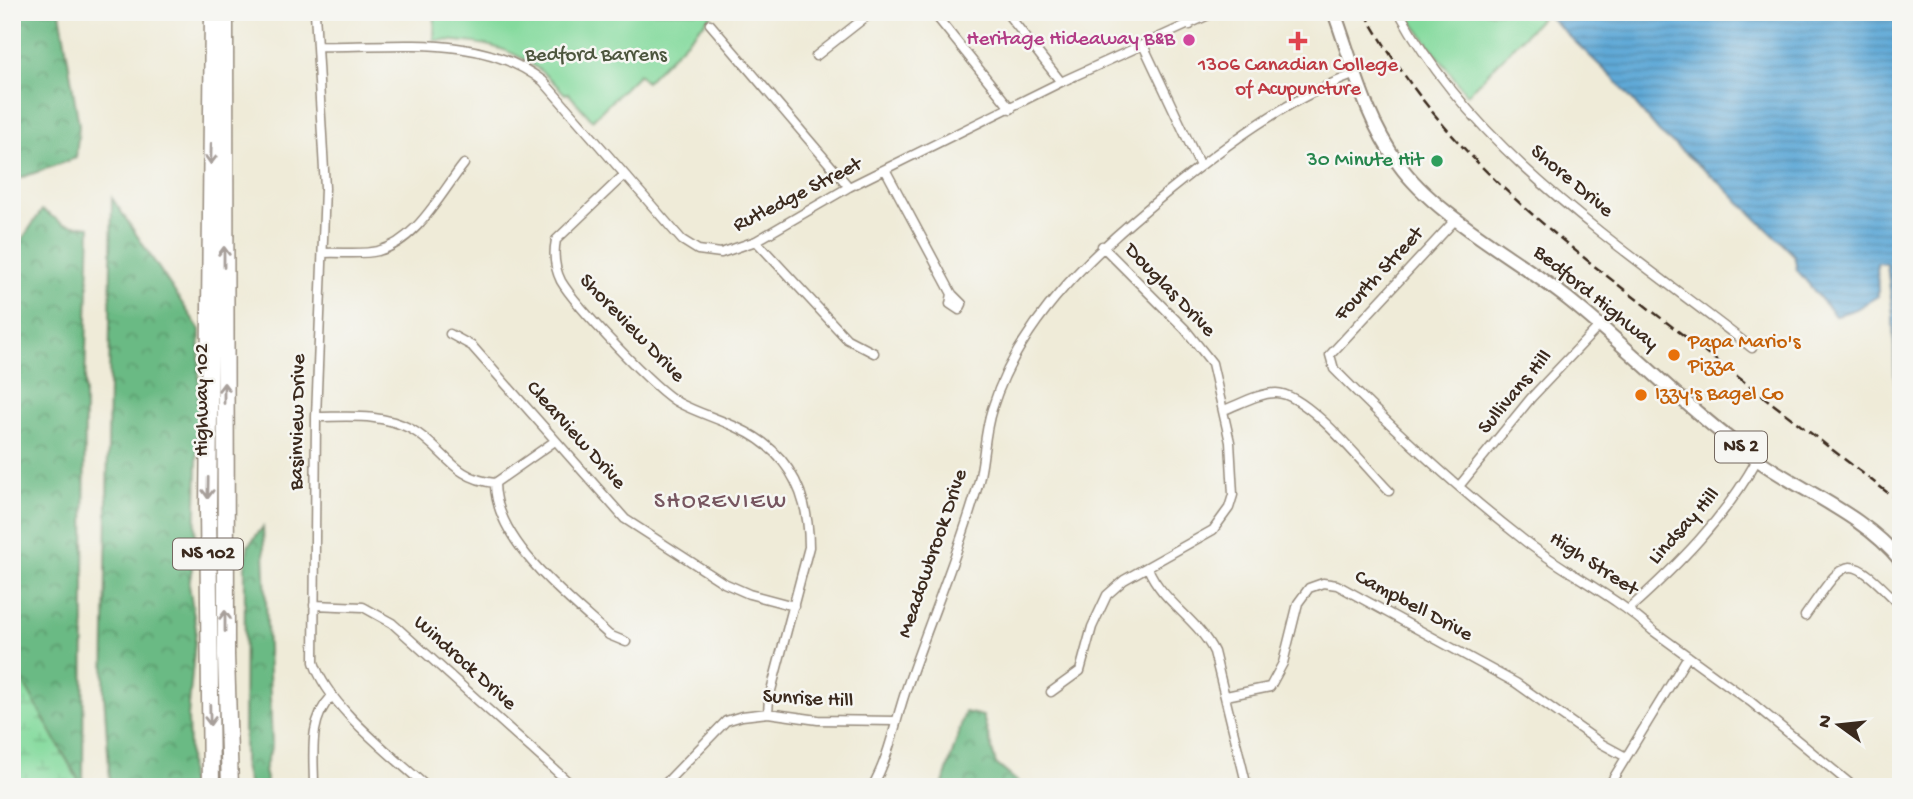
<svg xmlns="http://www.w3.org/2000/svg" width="1913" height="799" font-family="'Gochi Hand',sans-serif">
  <defs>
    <pattern id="forest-crowns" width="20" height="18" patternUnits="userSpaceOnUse" patternTransform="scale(1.75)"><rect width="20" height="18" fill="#6bba84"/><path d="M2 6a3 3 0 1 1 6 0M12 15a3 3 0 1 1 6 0" fill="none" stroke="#59976b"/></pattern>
    <pattern id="wetland-marsh" width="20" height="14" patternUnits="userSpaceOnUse" patternTransform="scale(1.75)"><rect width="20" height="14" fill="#84da9d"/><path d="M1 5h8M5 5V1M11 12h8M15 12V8" fill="none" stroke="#73bb87"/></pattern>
    <pattern id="water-rules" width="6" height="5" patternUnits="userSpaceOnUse" patternTransform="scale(1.75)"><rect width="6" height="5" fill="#5fa9d7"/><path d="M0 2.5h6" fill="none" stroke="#508aae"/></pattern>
  </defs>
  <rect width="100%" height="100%" fill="#f6f6f2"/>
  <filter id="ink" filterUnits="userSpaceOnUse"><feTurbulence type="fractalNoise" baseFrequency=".0143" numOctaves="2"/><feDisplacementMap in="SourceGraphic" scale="14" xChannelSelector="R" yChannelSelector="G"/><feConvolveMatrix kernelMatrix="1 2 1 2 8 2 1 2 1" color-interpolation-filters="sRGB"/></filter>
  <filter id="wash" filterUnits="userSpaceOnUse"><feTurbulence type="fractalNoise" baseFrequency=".00686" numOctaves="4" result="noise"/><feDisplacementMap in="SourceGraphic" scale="28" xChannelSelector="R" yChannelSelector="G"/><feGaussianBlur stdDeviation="1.57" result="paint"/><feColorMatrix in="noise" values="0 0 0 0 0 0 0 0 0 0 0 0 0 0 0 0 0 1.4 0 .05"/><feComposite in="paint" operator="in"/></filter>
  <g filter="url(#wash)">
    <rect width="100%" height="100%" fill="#efebd8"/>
    <path fill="#84da9d" stroke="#60825e" stroke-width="2" d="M435,12H715L646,82L639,74L592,120L568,93L565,94C525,50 492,41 434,40Z
      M1405,12H1532L1541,18L1467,95Z"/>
    <path fill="url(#forest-crowns)" stroke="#537251" stroke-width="2" d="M12,12H60L79,125L76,158L12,181Z
      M112,198L200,330L195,550L189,585L196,629L188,717L190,787H111L110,782L104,693Z
      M42,210L64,224L90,227L85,381L83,787L12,667V254Z
      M263,527L272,745L264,771L268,787H249L244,766L245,568L248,546Z
      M965,712L983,716L996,764L1024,787H942Z"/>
    <path fill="url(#wetland-marsh)" stroke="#60825e" stroke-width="2" d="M12,662L82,787H12Z"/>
    <path fill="url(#water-rules)" stroke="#4d6a7a" stroke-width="2" d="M1544,12H1901V392L1895,382L1893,314L1887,264L1877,263L1878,296L1856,309L1835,316L1797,270L1794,255L1720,183L1659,132L1616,81Z"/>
  </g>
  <g filter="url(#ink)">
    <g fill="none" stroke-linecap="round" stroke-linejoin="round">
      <g stroke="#958a7b" stroke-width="11">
        <path id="street" d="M315,12L325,188L316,417L314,662C327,706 392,755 427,787
          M933,12L1011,109
          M1006,12L1061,82
          M1182,12L1190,25
          M1399,12C1477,156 1626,249 1752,348
          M710,24L849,187
          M317,46C393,48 480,32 543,81L682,240L698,250L721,253L756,241L849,187L1061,82L1215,12
          M1144,47L1200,166
          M816,56L872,12
          M886,171L952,294L962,304L959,310L950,304L952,294
          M624,175L556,240C553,255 554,267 561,281C575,305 655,390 679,403C698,413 719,419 738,428C789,451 809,493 809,547L769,698L768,713
          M1457,218L1330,355L1334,369C1394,430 1457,488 1525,541C1566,573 1614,595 1652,630L1751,702L1854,787
          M756,241L847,339L874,353
          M324,253C340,252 362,255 378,251C417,241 440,194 464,164
          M450,334L472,346L625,519L724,583L749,594L794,606
          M1224,410C1240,404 1259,393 1276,393C1308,393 1366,468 1389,491
          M316,417C349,417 381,413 411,429C445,448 452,479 495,483L555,441
          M495,483C495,542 568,597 609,635L626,642
          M1460,485L1531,398L1600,325
          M1148,568C1162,602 1198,619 1214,652L1247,787
          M314,605L363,607L392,623L574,787
          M1629,609C1679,564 1724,519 1757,460
          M1805,616C1848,555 1846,550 1901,606
          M1051,692L1080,671L1092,627L1107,595L1124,580L1213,530L1229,508L1233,495L1230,442L1212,363L1185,329L1102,246
          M1226,696L1270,687L1283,663L1298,603L1309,588L1323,583L1337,585L1516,683L1602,744L1626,757
          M314,787C314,755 308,721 331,697
          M662,787L726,721L742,716L768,713L818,720L896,721
          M872,787C890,756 895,721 907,687C929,622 957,558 976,492C985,465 983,436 992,409C1021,316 1097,250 1170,190C1226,145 1285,100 1353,75
          M1608,787L1688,656"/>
      </g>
      <g stroke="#958a7b" stroke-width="16">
        <path id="primary" d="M1334,12C1353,64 1365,118 1398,163C1435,216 1517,258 1568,299C1632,350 1690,413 1758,460C1805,493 1864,515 1901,561"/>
      </g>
      <g stroke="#958a7b" stroke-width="19">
        <path id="highway" d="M225,12L226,655L230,787
          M211,787L208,509L213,12"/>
      </g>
      <use href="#street" stroke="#fff" stroke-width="8"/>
      <use href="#primary" stroke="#fff" stroke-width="12"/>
      <use href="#highway" stroke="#fff" stroke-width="16"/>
      <path stroke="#3b2a1e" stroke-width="2.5" stroke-dasharray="10 5" stroke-linecap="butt" d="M1365,12C1442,152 1551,233 1674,328C1750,386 1825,444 1901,503"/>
    </g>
    <defs><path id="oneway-shaft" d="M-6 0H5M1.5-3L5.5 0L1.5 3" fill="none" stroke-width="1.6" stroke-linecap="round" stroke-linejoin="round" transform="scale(1.75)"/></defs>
    <g stroke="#a79f9a">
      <use href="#oneway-shaft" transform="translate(211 154) rotate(91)"/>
      <use href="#oneway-shaft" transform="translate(224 257) rotate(-90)"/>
      <use href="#oneway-shaft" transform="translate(224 393) rotate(-90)"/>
      <use href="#oneway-shaft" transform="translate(208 488) rotate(91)"/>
      <use href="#oneway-shaft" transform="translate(225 621) rotate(-90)"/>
      <use href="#oneway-shaft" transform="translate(210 715) rotate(89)"/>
    </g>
  </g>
  <circle fill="#d1479c" stroke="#f6f6f2" stroke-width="2.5" cx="1189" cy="40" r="7"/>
  <path fill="#e0444e" stroke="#f6f6f2" stroke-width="2.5" d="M1294.5 30.5h7v7h7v7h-7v7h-7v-7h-7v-7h7z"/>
  <circle fill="#2e9e5b" stroke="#f6f6f2" stroke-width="2.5" cx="1437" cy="161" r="7"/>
  <g fill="#e8710a" stroke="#f6f6f2" stroke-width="2.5">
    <circle cx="1674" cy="355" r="7"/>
    <circle cx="1641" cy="395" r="7"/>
  </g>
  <g text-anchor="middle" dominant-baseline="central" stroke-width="5" stroke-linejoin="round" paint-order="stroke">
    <g fill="#f6f6f2" stroke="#73675e" stroke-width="2">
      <rect x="1715" y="431.5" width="52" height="31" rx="5"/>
      <rect x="173" y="538.5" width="70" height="31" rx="5"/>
    </g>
    <g font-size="19" font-weight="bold" fill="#3b2a1e">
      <text x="1741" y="447">NS 2</text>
      <text x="208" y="554">NS 102</text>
    </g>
    <g font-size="21" fill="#b23c85" stroke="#f6f6f2" text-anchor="end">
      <text x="1175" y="40">Heritage Hideaway B&amp;B</text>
    </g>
    <g font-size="21" fill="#4d563e" stroke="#f6f6f2">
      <text x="596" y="56">Bedford Barrens</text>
    </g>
    <g font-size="21" fill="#be3a42" stroke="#f6f6f2">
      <text x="1298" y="66">1306 Canadian College<tspan x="1298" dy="24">of Acupuncture</tspan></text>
    </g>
    <g font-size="21" fill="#27864d" stroke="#f6f6f2" text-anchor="end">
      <text x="1423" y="161">30 Minute Hit</text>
    </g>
    <g font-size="21" fill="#3b2a1e" stroke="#f6f6f2">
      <text transform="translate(1571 182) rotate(40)">Shore Drive</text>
      <text transform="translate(798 196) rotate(-27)">Rutledge Street</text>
      <text transform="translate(1380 275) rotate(-47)">Fourth Street</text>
      <text transform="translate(1169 291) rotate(46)">Douglas Drive</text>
      <text transform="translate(1595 299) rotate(39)">Bedford Highway</text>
      <text transform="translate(631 329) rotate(46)">Shoreview Drive</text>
      <text transform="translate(1516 393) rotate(-50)">Sullivans Hill</text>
      <text transform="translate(203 400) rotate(-90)">Highway 102</text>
      <text transform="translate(299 422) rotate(-89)">Basinview Drive</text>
      <text transform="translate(575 436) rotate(48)">Clearview Drive</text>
      <text transform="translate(1685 527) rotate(-48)">Lindsay Hill</text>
      <text transform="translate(934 554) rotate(-71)">Meadowbrook Drive</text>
      <text transform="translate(1593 565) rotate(33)">High Street</text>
      <text transform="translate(1413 607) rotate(28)">Campbell Drive</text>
      <text transform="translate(464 664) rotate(42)">Windrock Drive</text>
      <text transform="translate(808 700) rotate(3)">Sunrise Hill</text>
    </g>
    <g font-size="21" fill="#c56008" stroke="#f6f6f2" text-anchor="start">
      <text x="1688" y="343">Papa Mario's<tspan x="1688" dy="24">Pizza</tspan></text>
      <text x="1655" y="395">Izzy's Bagel Co</text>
    </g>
    <g font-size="23" letter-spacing="2" fill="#775660" stroke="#f6f6f2">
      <text x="721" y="502">SHOREVIEW</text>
    </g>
  </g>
  <rect width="1913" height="799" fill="none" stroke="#f6f6f2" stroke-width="42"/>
  <g transform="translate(1839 725) rotate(285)" stroke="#f6f6f2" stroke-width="5" paint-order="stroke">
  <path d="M0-5L12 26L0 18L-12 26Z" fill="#3b2a1e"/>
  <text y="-10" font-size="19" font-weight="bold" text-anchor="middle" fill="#3b2a1e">N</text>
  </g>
</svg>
